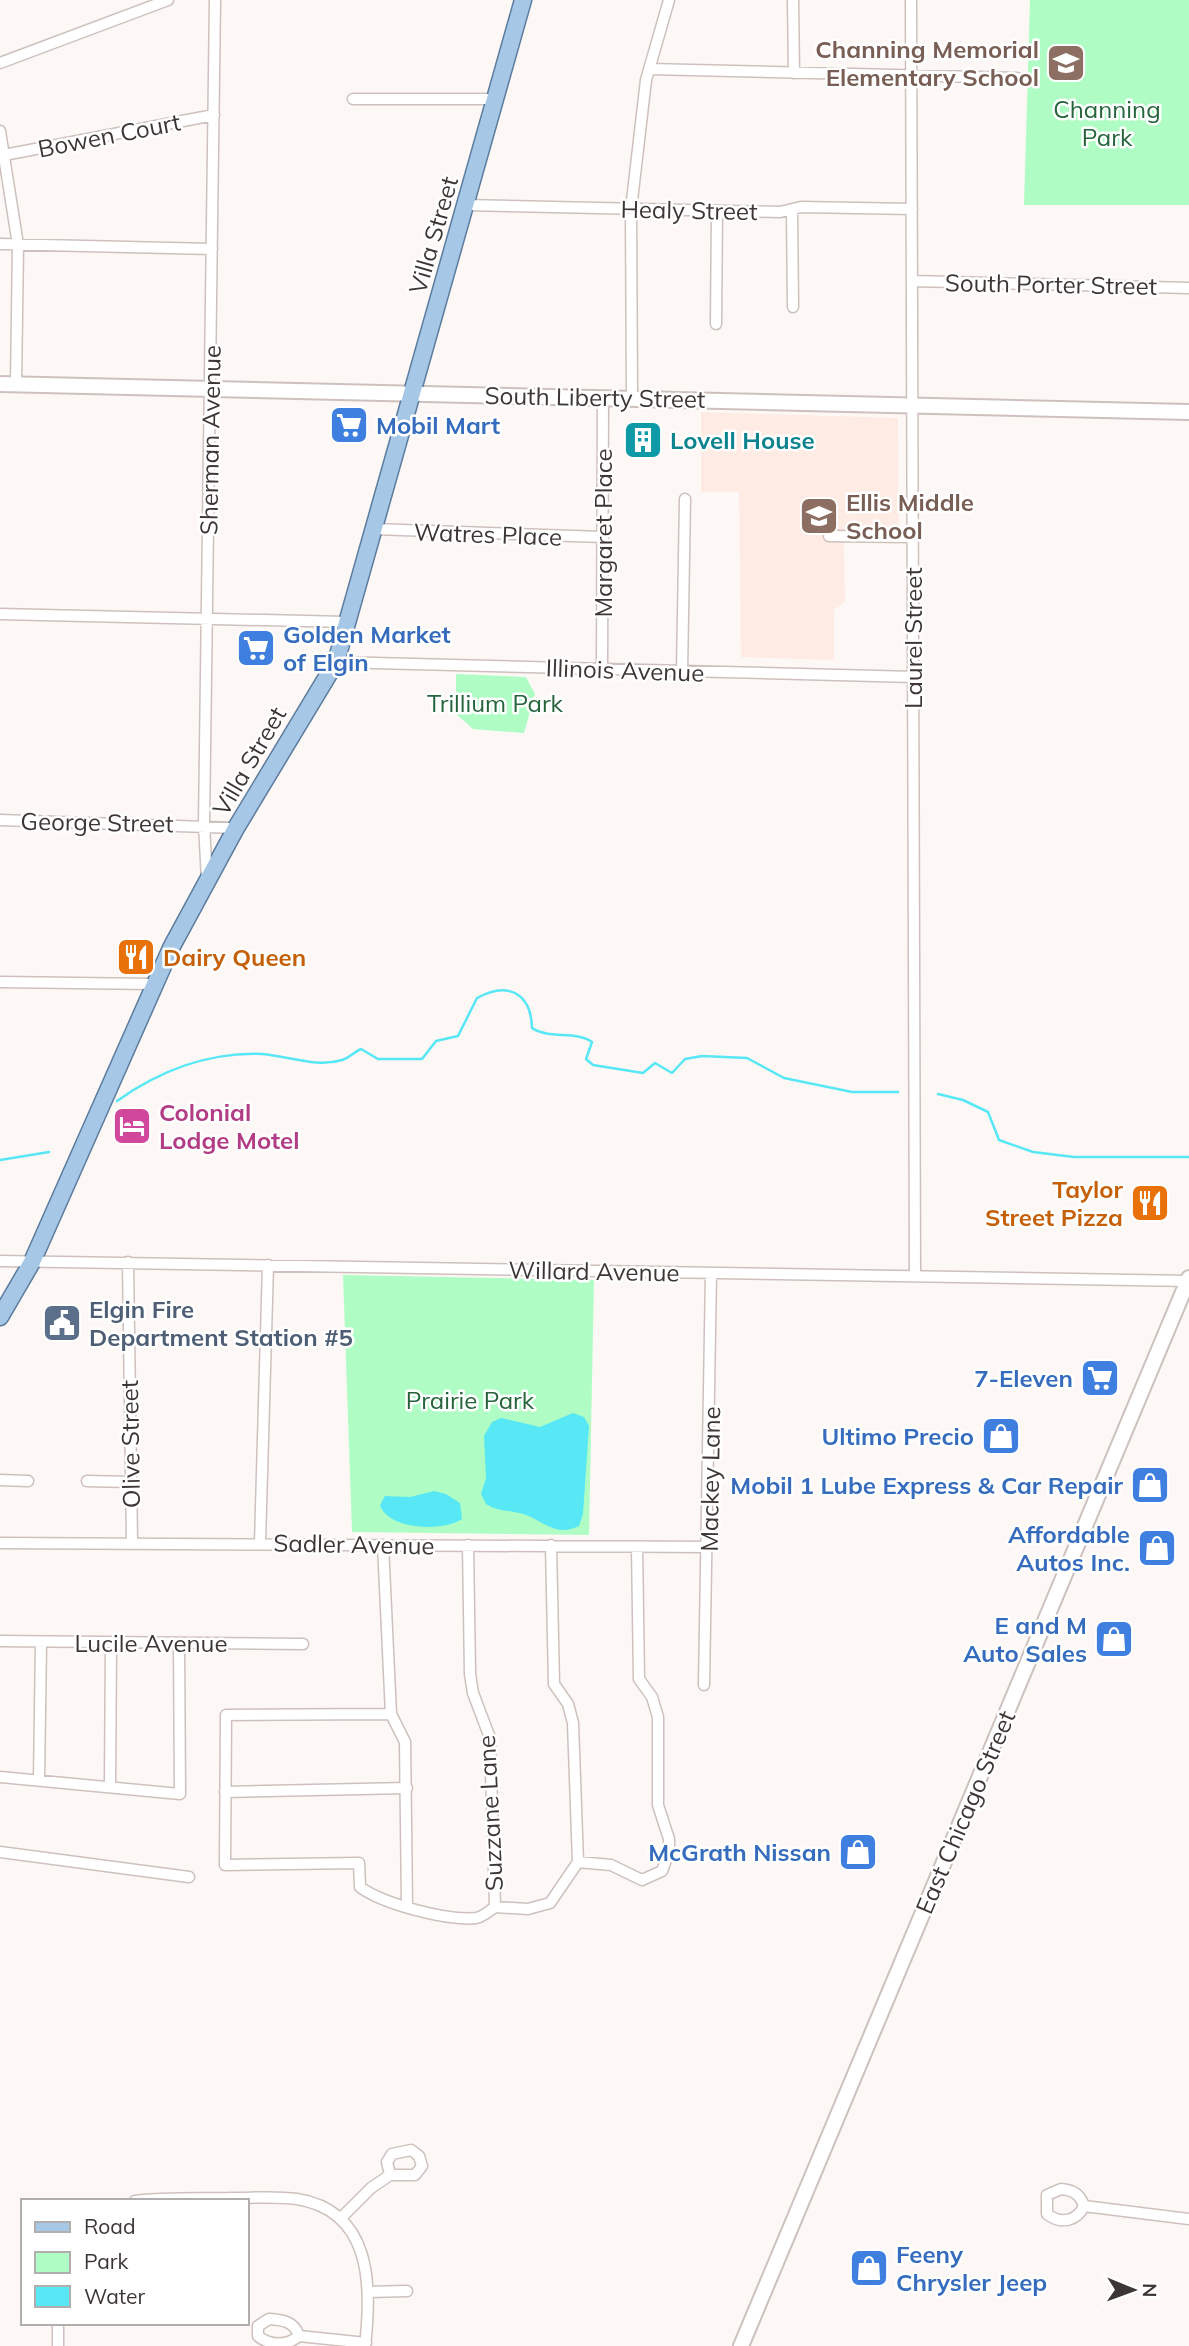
<svg xmlns="http://www.w3.org/2000/svg" width="1189" height="2346" font-family="Mulish,sans-serif">
  <rect width="100%" height="100%" fill="#fdf8f6"/>
  <path fill="#feebe3" d="M701,412L898,418L899,544L844,541L845,602L834,610V660L741,657L739,492H701Z"/>
  <path fill="#affdc4" d="M1030,0H1189V205H1024Z
    M456,674L526,677L535,694L524,733L473,729L456,714Z
    M343,1275L594,1280L589,1535L352,1532Z"/>
  <path fill="#57e7f5" d="M573,1413L584,1417L589,1426L583,1514L579,1526C555,1538 543,1520 523,1514C510,1510 498,1512 486,1504L481,1494L486,1478L484,1436L492,1422L501,1418L540,1427Z
    M434,1491L446,1494L460,1503L462,1519C443,1532 388,1530 380,1505L385,1496L410,1497Z"/>
  <g fill="none" stroke-linecap="round" stroke-linejoin="round">
    <path stroke="#57e7f5" stroke-width="2.5" d="M938,1094L963,1100L988,1112L999,1140L1033,1152L1074,1157H1189
      M117,1101C159,1071 209,1052 262,1054C289,1056 316,1068 342,1060C349,1058 354,1052 361,1049L378,1059H422L436,1041L458,1036L477,998C508,981 531,993 532,1028C550,1040 575,1030 592,1042L586,1059L593,1065L643,1073L655,1063L672,1073L685,1059L702,1056L747,1058L784,1078L852,1092H898
      M0,1160L49,1152"/>
    <g stroke="#cec1bd" stroke-width="13">
      <path id="minor" d="M793,0L794,73
        M911,0L915,1276
        M0,63L168,0
        M649,69L1017,78
        M353,99H494
        M0,131L18,245L16,385
        M4,155L214,115
        M465,205L780,212L801,207L912,209
        M792,210L793,307
        M0,244L212,249
        M913,281L1189,288
        M716,324L717,211
        M632,398L631,209L646,80L669,0
        M373,529L603,537
        M829,536L912,537
        M0,614L346,622
        M336,662L914,677
        M602,669L603,398
        M682,672L685,499
        M0,820L236,828
        M207,880L204,825L215,0
        M0,982L153,984
        M0,1261L1189,1281
        M128,1262L132,1542
        M0,1480L28,1481
        M87,1481L131,1482
        M0,1543L709,1547
        M260,1543L268,1265
        M383,1545L391,1714L405,1742L407,1905
        M468,1545L470,1674L473,1693L490,1738L495,1907
        M0,1641L303,1644
        M704,1685L711,1273
        M391,1714L226,1715L225,1865L359,1863L360,1887C383,1904 447,1921 476,1918C483,1917 489,1911 495,1907
        M0,1777L180,1794L179,1643
        M39,1780L41,1642
        M110,1786L111,1643
        M225,1792L407,1788
        M0,1852L189,1877
        M578,1862L611,1865L642,1880L662,1871L669,1852V1839L658,1805V1717L652,1697L639,1679L637,1547
        M495,1907L528,1909L550,1903L578,1862L573,1723L568,1704L554,1684L551,1545
        M1061,2189C1073,2190 1080,2194 1084,2206C1077,2221 1061,2225 1047,2214V2195Z
        M135,2201C167,2197 200,2199 232,2198C253,2198 276,2196 297,2199C372,2211 372,2286 365,2346
        M1084,2206L1189,2219
        M340,2219L371,2188L390,2175L387,2162L392,2154L411,2150L419,2156L422,2166L415,2175H390
        M368,2292L407,2291
        M299,2336C294,2321 283,2320 269,2319L258,2326V2336C270,2346 287,2346 299,2336L366,2343
        M58,2346V2323"/>
    </g>
    <g stroke="#cec1bd" stroke-width="18">
      <path id="secondary" d="M0,384L1189,412
        M741,2346L1189,1278"/>
    </g>
    <g stroke="#5b7c9e" stroke-width="19">
      <path id="primary" d="M0,1317L32,1262L171,948L236,828L336,662L523,0"/>
    </g>
    <use href="#minor" stroke="#fff" stroke-width="10"/>
    <use href="#secondary" stroke="#fff" stroke-width="14"/>
    <use href="#primary" stroke="#a7c7e6" stroke-width="16"/>
  </g>
  <defs>
    <g id="school-square" transform="scale(2.0125)"><rect x="-9" y="-9" width="18" height="18" rx="4" fill="#8d6e63" stroke="#fff"/><path d="M0-5L7-2L0 1L-7-2ZM-4 1L0 2.5L4 1V4Q0 6-4 4Z" fill="#fff"/></g>
    <g id="supermarket-square" transform="scale(2.0125)"><rect x="-9" y="-9" width="18" height="18" rx="4" fill="#3f7fe0" stroke="#fff"/><path d="M-6-5.5h2.5l.6 2H6L4.5 2H-2.5L-4.4-4H-6ZM-1.5 3.2a1.3 1.3 0 1 0 .1 0ZM3 3.2a1.3 1.3 0 1 0 .1 0Z" fill="#fff"/></g>
    <g id="building-square" transform="scale(2.0125)"><rect x="-9" y="-9" width="18" height="18" rx="4" fill="#0f9aa8" stroke="#fff"/><path d="M-4-6H4V6H1V3H-1V6H-4ZM-2.5-4.3h1.7v1.8h-1.7ZM.8-4.3h1.7v1.8H.8ZM-2.5-1h1.7V.8h-1.7ZM.8-1h1.7V.8H.8Z" fill="#fff"/></g>
    <g id="restaurant-square" transform="scale(2.0125)"><rect x="-9" y="-9" width="18" height="18" rx="4" fill="#e8710a" stroke="#fff"/><path d="M-5-6h1v4h1v-4h1v4h1v-4h1v5L-1.5 .5V6h-2V.5L-5-1ZM5-6V6H3V1.5H1.5Q1.5-4 5-6Z" fill="#fff"/></g>
    <g id="hotel-square" transform="scale(2.0125)"><rect x="-9" y="-9" width="18" height="18" rx="4" fill="#d1479c" stroke="#fff"/><path d="M-6-4.5h1.5V1H6V5H4.5V3h-9V5H-6ZM-4 0a1.8 1.8 0 1 1 3.6 0ZM.5 0V-2.5h3Q6-2.5 6 0Z" fill="#fff"/></g>
    <g id="civic-square" transform="scale(2.0125)"><rect x="-9" y="-9" width="18" height="18" rx="4" fill="#5c6f8a" stroke="#fff"/><path d="M-.6-6.5H3V-4.5H.6V-3L4-1V1h2V6H-6V1h2V-1L-.6-3ZM-1.2 2.5V6h2.4V2.5Z" fill="#fff"/></g>
    <g id="shop-square" transform="scale(2.0125)"><rect x="-9" y="-9" width="18" height="18" rx="4" fill="#3f7fe0" stroke="#fff"/><path d="M-5-2.5h2.3a2.7 3.5 0 0 1 5.4 0H5L5.5 6h-11ZM-1.5-2.5h3a1.5 2.3 0 0 0-3 0Z" fill="#fff"/></g>
  </defs>
  <g fill-rule="evenodd">
    <use href="#school-square" x="1066" y="63"/>
    <use href="#supermarket-square" x="349" y="425"/>
    <use href="#building-square" x="643" y="440"/>
    <use href="#school-square" x="819" y="516"/>
    <use href="#supermarket-square" x="256" y="648"/>
    <use href="#restaurant-square" x="136" y="957"/>
    <use href="#hotel-square" x="132" y="1126"/>
    <use href="#restaurant-square" x="1150" y="1203"/>
    <use href="#civic-square" x="62" y="1323"/>
    <use href="#supermarket-square" x="1100" y="1378"/>
    <use href="#shop-square" x="1001" y="1436"/>
    <use href="#shop-square" x="1150" y="1485"/>
    <use href="#shop-square" x="1157" y="1548"/>
    <use href="#shop-square" x="1114" y="1639"/>
    <use href="#shop-square" x="858" y="1852"/>
    <use href="#shop-square" x="869" y="2268"/>
  </g>
  <g text-anchor="middle" dominant-baseline="central" stroke-width="5" stroke-linejoin="round" paint-order="stroke">
    <g font-size="24" font-weight="bold" fill="#785e54" stroke="#fff" text-anchor="end">
      <text x="1039" y="49">Channing Memorial<tspan x="1039" dy="28">Elementary School</tspan></text>
      <text x="846" y="502" text-anchor="start">Ellis Middle<tspan x="846" dy="28">School</tspan></text>
    </g>
    <g font-size="24" fill="#26643c" stroke="#fff">
      <text x="1107" y="109">Channing<tspan x="1107" dy="28">Park</tspan></text>
      <text x="495" y="703">Trillium Park</text>
      <text x="470" y="1400">Prairie Park</text>
    </g>
    <g font-size="24" fill="#3c3735" stroke="#fff">
      <text transform="translate(109 135) rotate(-11)">Bowen Court</text>
      <text transform="translate(689 210) rotate(1)">Healy Street</text>
      <text transform="translate(433 235) rotate(-74)">Villa Street</text>
      <text transform="translate(1051 284) rotate(1)">South Porter Street</text>
      <text transform="translate(595 397) rotate(1)">South Liberty Street</text>
      <text transform="translate(210 440) rotate(-89)">Sherman Avenue</text>
      <text transform="translate(603 533) rotate(-90)">Margaret Place</text>
      <text transform="translate(488 534) rotate(2)">Watres Place</text>
      <text transform="translate(913 638) rotate(-90)">Laurel Street</text>
      <text transform="translate(625 670) rotate(2)">Illinois Avenue</text>
      <text transform="translate(249 761) rotate(-60)">Villa Street</text>
      <text transform="translate(97 822) rotate(1)">George Street</text>
      <text transform="translate(594 1271) rotate(1)">Willard Avenue</text>
      <text transform="translate(130 1444) rotate(-91)">Olive Street</text>
      <text transform="translate(710 1479) rotate(-89)">Mackey Lane</text>
      <text transform="translate(354 1544) rotate(1)">Sadler Avenue</text>
      <text x="151" y="1643">Lucile Avenue</text>
      <text transform="translate(965 1812) rotate(-67)">East Chicago Street</text>
      <text transform="translate(490 1813) rotate(-93)">Suzzane Lane</text>
    </g>
    <g font-size="24" font-weight="bold" fill="#366cbe" stroke="#fff" text-anchor="end">
      <text x="376" y="425" text-anchor="start">Mobil Mart</text>
      <text x="283" y="634" text-anchor="start">Golden Market<tspan x="283" dy="28">of Elgin</tspan></text>
      <text x="1073" y="1378">7-Eleven</text>
      <text x="974" y="1436">Ultimo Precio</text>
      <text x="1123" y="1485">Mobil 1 Lube Express &amp; Car Repair</text>
      <text x="1130" y="1534">Affordable<tspan x="1130" dy="28">Autos Inc.</tspan></text>
      <text x="1087" y="1625">E and M<tspan x="1087" dy="28">Auto Sales</tspan></text>
      <text x="831" y="1852">McGrath Nissan</text>
      <text x="896" y="2254" text-anchor="start">Feeny<tspan x="896" dy="28">Chrysler Jeep</tspan></text>
    </g>
    <g font-size="24" font-weight="bold" fill="#0d838f" stroke="#fff" text-anchor="start">
      <text x="670" y="440">Lovell House</text>
    </g>
    <g font-size="24" font-weight="bold" fill="#c56008" stroke="#fff" text-anchor="start">
      <text x="163" y="957">Dairy Queen</text>
      <text x="1123" y="1189" text-anchor="end">Taylor<tspan x="1123" dy="28">Street Pizza</tspan></text>
    </g>
    <g font-size="24" font-weight="bold" fill="#b23c85" stroke="#fff" text-anchor="start">
      <text x="159" y="1112">Colonial<tspan x="159" dy="28">Lodge Motel</tspan></text>
    </g>
    <g font-size="24" font-weight="bold" fill="#4e5e75" stroke="#fff" text-anchor="start">
      <text x="89" y="1309">Elgin Fire<tspan x="89" dy="28">Department Station #5</tspan></text>
    </g>
  </g>
  <rect x="21" y="2199" width="228" height="126" fill="#ffffff" stroke="#b1afae" stroke-width="2"/>
  <rect x="35" y="2222" width="35" height="10" fill="#a7c7e6" stroke="#b1afae" stroke-width="2"/>
  <text x="84" y="2234" font-size="21" fill="#3c3735">Road</text>
  <rect x="35" y="2252" width="35" height="21" fill="#affdc4" stroke="#b1afae" stroke-width="2"/>
  <text x="84" y="2269" font-size="21" fill="#3c3735">Park</text>
  <rect x="35" y="2286" width="35" height="21" fill="#57e7f5" stroke="#b1afae" stroke-width="2"/>
  <text x="84" y="2304" font-size="21" fill="#3c3735">Water</text>
  <g transform="translate(1133 2290) rotate(91)" stroke="#ffffff" stroke-width="5" paint-order="stroke">
  <path d="M0-5L12 26L0 18L-12 26Z" fill="#3c3735"/>
  <text y="-10" font-size="19" font-weight="bold" text-anchor="middle" fill="#3c3735">N</text>
  </g>
</svg>
